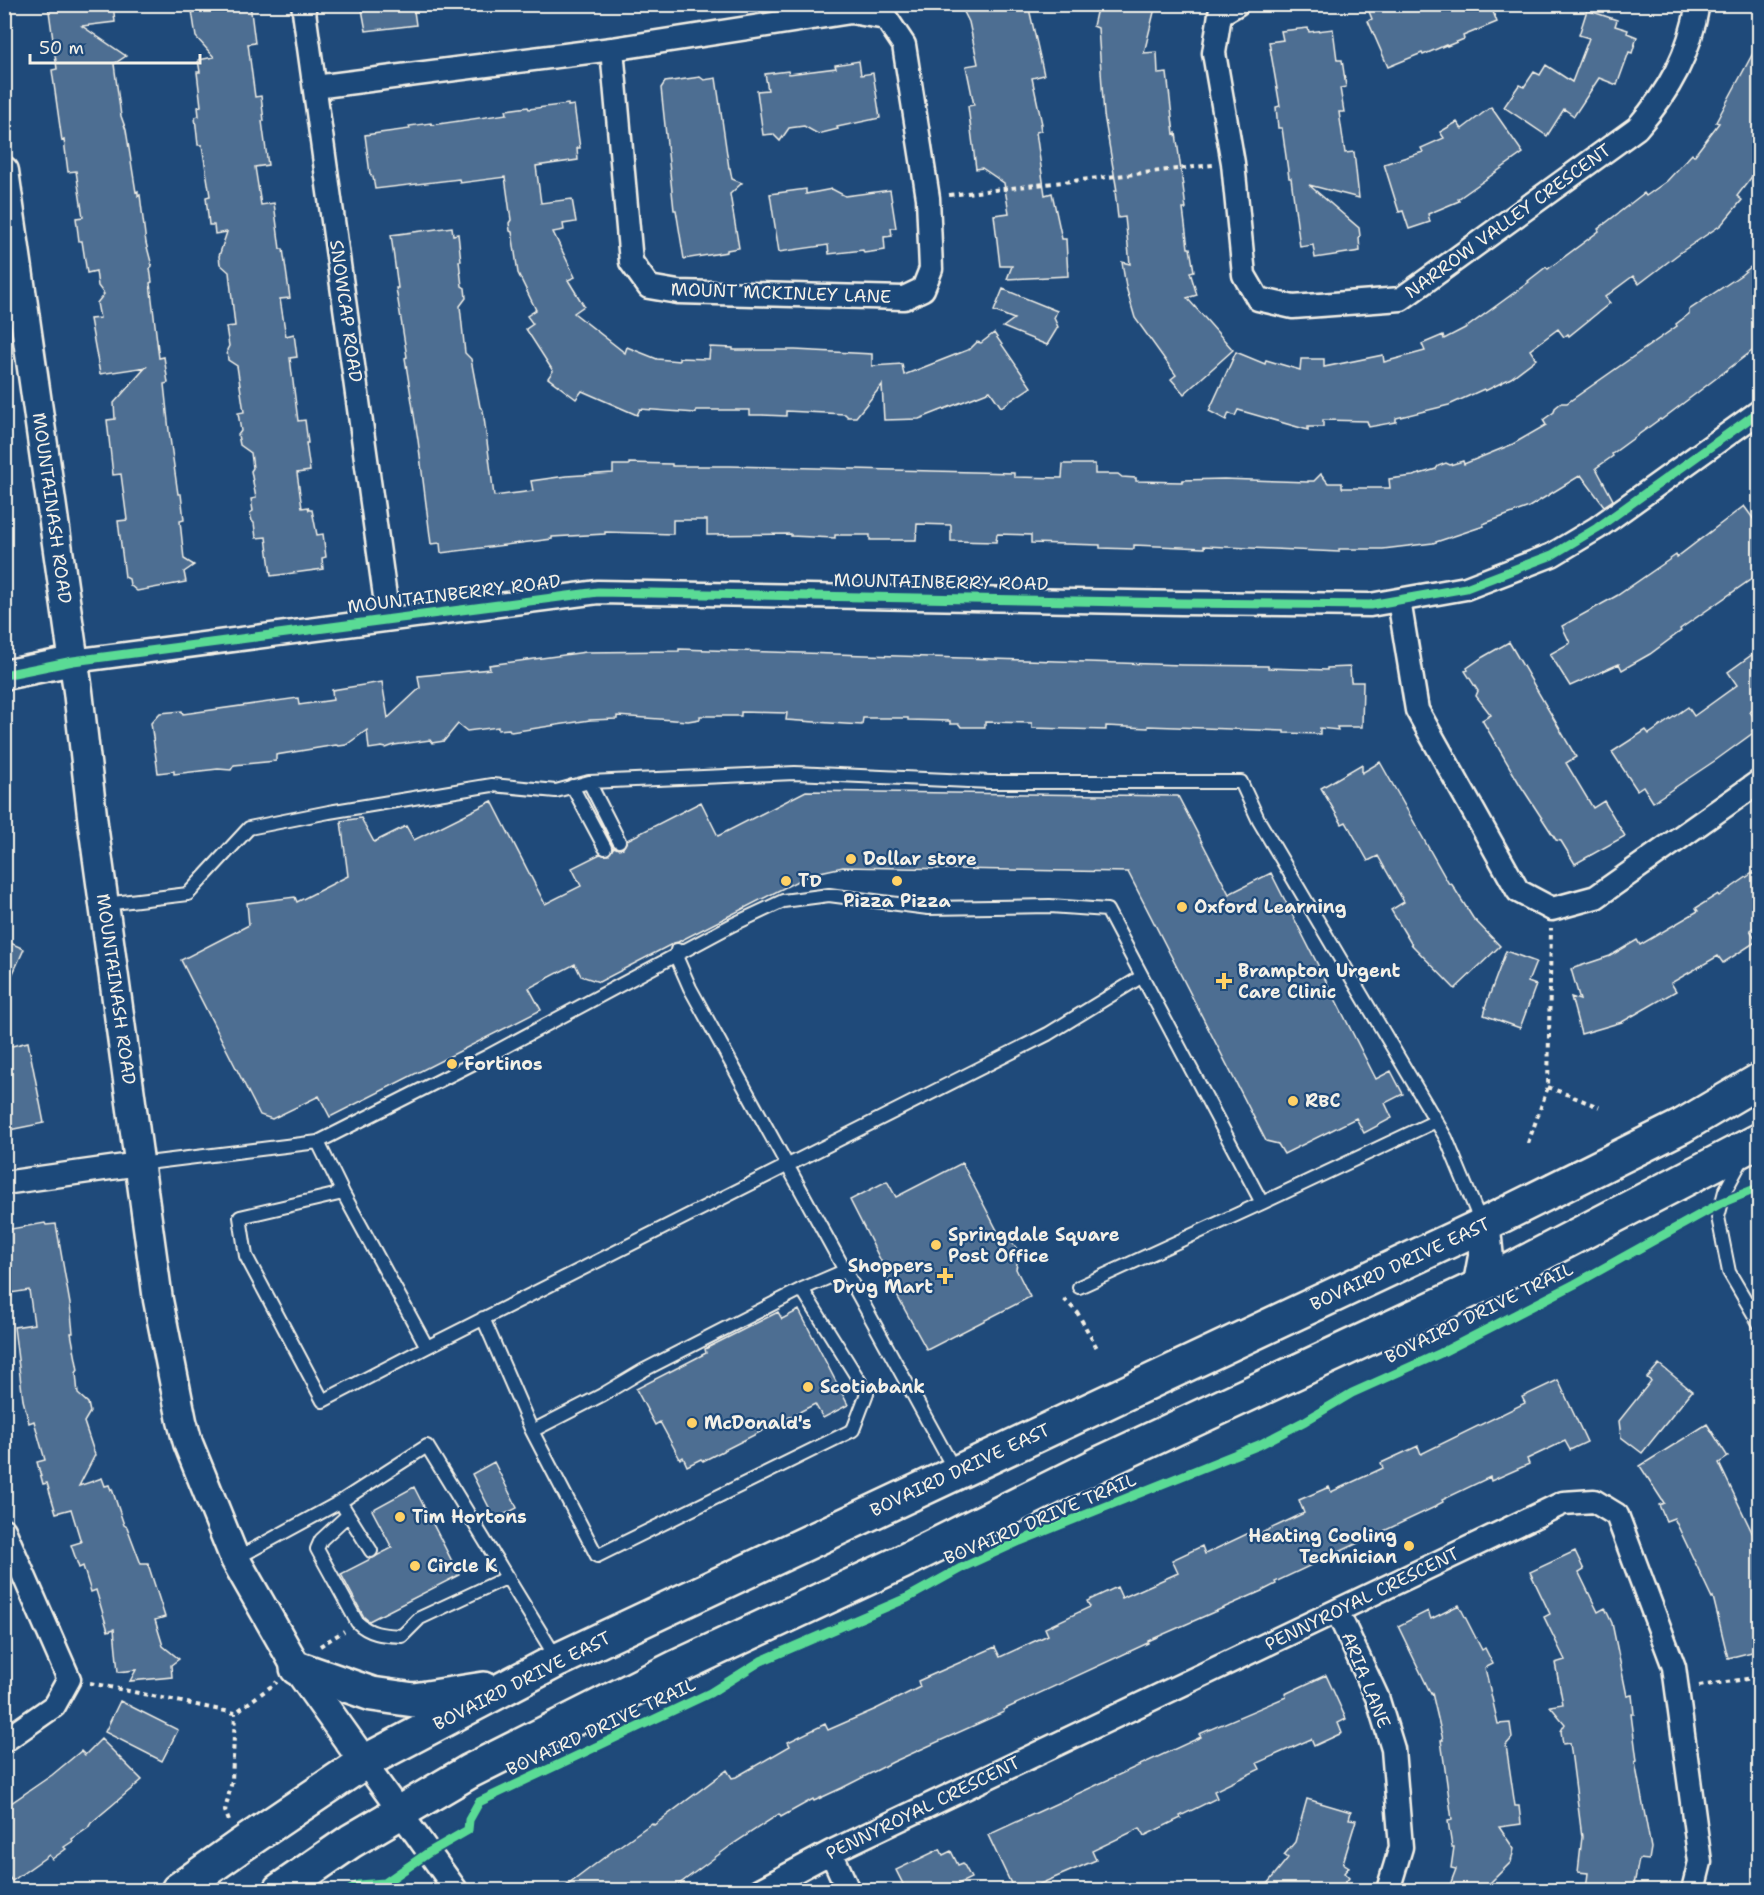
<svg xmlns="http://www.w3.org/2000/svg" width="1764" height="1895" font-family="'Shantell Sans',sans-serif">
  <rect width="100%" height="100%" fill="#1f4a7a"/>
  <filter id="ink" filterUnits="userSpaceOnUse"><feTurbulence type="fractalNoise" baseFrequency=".0167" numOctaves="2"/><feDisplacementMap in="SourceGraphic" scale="12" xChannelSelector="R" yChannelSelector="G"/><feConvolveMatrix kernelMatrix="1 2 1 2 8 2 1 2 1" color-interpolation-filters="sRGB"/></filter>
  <g filter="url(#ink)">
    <path fill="#4d6e92" stroke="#f4f1e8" stroke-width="1.5" d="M48,4H113L115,22L82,26L126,56L114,64L121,116L126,130L136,192L138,191V196L140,195L146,243L152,266L150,268L152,282L150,283L159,358L164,357L168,383L164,384L169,431L178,494H181L184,520L180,521L184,559L194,565L184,572L186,582L137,591L130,585L129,579L125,577L118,521L127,520L121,474L113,475L107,420L115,419L114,403L146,367L100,374L90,319L100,318L97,303L104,294L98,286L96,271L87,273L82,241H79L76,218L83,217L76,171L68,172L64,140L62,141L52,70L57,69Z
      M191,4H250L255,43L248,44L255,97L261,96L264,121H262L268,165L255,167L261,205L274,203L280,249H283L290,298L280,299L286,336L294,334L297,357L290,358L298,421L305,420L308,443H306L310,471L297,473L302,508L308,507L309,510H312L317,535L323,534L326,557L322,558L323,569L271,576L266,537L256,538L254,523L252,521L250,513L253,511L251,499L256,498L251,471L253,468L251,453L240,445L238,435L241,431L238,413L244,412L237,366L228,360L227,350L229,346L226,327L235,326L229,272L220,264L219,256L227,232L215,234L214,225H209L206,197L210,196L202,145H198L195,117L199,116L198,107L201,106L197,72H200L198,60L214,57L196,37Z
      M361,4H413L416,25L366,31Z
      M960,4H1028L1044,75L1032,78L1042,124H1040L1041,131L1036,132L1045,195L1052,193L1062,239H1066L1068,276L1007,279L1012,266H1000L994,215L1009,213L1004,183L982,168L976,169L968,106L974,105L966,66L978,64L969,22Z
      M1098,4H1156L1144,53L1157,52L1158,74L1167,73L1174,134L1176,133L1186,209H1183L1188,248H1190L1194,271L1190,272L1197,295L1187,298L1233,350L1184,394L1171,379L1176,375L1135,318L1126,287L1122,262L1130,264L1125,217L1118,218L1115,191H1117L1104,115L1098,28L1093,26Z
      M1366,4H1490L1497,22L1463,36L1464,39L1447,46L1446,45L1423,55L1422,53L1388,67L1368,21L1372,19Z
      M1587,10L1617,20L1615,26L1628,30L1627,33L1637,37L1632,53L1629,52L1617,85L1599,78L1574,116L1564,109L1547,136L1504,107L1519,85L1524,87L1534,72L1540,75L1546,65L1572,82L1589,38L1579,35Z
      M1308,28L1309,32L1333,29L1337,60H1342L1346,87L1340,88L1344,112H1339L1345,153L1354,152L1359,198L1309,185L1359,228L1360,236L1359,238L1360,251L1315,258L1313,245L1300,247L1291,178H1289L1282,128H1278L1276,107L1280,106L1269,42L1283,40L1281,31Z
      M1760,40V166L1737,196L1742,200L1721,225L1681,252L1639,284L1633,276L1605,297L1610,303L1569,336L1568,334L1564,337L1558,329L1530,350L1536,359L1511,378L1485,391L1484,389L1449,405L1396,418V422L1369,427L1367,421L1323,420V427H1308V430L1238,410L1235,416L1229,413L1226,420L1209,411L1236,352L1265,364L1266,360L1300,370L1301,359H1324V367L1383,355L1384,362L1425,351L1422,344L1443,335L1444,339L1467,327L1529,282L1528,281L1546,267L1548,269L1599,231L1598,229L1644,193L1646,196L1667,181L1692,154L1694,156L1719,123L1716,122Z
      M859,61L861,75L873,73L880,118L837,127L838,129L818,134L804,126L789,128L780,141L773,134L763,135L757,91L768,90L765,74L788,71L789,74L836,68L835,65Z
      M700,77L704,80L716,78L729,168H730L732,179L742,183L730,194L739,248L727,250V252L684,259L676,210H674L661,88L665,82Z
      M568,104V106L574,105L580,148H577L578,160L536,166L541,203L572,199L576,222L563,224L564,230L553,232L575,277L568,280L584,306L574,313L625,353L627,347L657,359L679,361V358L709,359L710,347L733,348V350H795L872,354V366L902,364L904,375L970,349L977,342L981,343L994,333L1031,387L1001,407L990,391L919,419L884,420L882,385L856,417H848L845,414L786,411V416L762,415H750V410H696V413L640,409L637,415L582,391L576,399L548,378L553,371L526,329L533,324L527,316L536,310L518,273L512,232L510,231L509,223L511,220L505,177L460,183L459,179L375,189L373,177L370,174L365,135L410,129L409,126L431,123L432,125L507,114L506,110L528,107L529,109Z
      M1491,107L1523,153L1458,199L1459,201L1428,214L1430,222L1409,229L1403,211L1399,212L1384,164L1423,152L1421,148L1444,138L1440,132L1457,122L1462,129Z
      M806,189V194L832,189L845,196L890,190L896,228H891L892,236L884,237L885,250L864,253L863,250L829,254L828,245L779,252L770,194Z
      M452,227L453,235L458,234L461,261H459L462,286L465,288L466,298L460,306L465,353L471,359L480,407L483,410L494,496L533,491L531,481L566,476L613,473V465H629V463L672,464V466H730L973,472L1014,473V477L1062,478L1063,464H1095V474H1118L1122,477L1136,478V481L1182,482V480L1224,479L1308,482V481H1314L1321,474L1328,483H1342V488H1390L1389,479L1413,476L1436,469L1438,466L1446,463L1450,465L1463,461L1464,464L1513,444L1546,425L1543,420L1554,412L1555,408L1561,403H1567L1677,326L1676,324L1689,314V310L1741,275L1760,259V345L1661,420L1660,419L1612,454L1613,456L1596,468L1613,500L1604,506L1581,475L1529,507L1483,524L1484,526L1433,543L1383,549H1339V552L1204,546V548L1134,545V549L1100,548V545L1031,543V535L997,534L996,542L951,541V525L917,524L916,540H870V535H835V538L791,536V534L707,535V520H673V534L605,532V534L552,537V539L441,553L440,543L431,544L418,440L405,358L407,357L396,288H398L391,235Z
      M1003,289L1057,311L1054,318L1058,327L1047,345L1003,327L1014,319L994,311Z
      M1744,506L1760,528V573L1680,629L1681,631L1650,654L1622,670L1619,664L1570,686L1550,654L1570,643L1562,626L1618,595L1676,555L1677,557Z
      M1509,642L1576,757L1566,763L1593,808L1604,801L1625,836L1575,864L1561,841L1556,840L1519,783L1482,720L1491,715L1476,696L1478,691L1465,671L1468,670L1467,668L1483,657Z
      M679,649L1182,665L1268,666V668L1327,670V668L1350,667L1351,682H1363L1362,727H1337L1338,730L1320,728V734L1284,733V731L1148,726V728L1106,726V730L1032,728V723L985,722V727H961L959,724H950V721L908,720V718H863L862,725L845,724L786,720L787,713L741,712V716H700V719L688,721L617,716V719L590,720L511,732L509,729L498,730V727L467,731L458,724L444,741L432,743L430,740L394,745L386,748L382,747L369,749L367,730L346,745L339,746L336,745L276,755V761L234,765L231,770L218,769L174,774V771L158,773L151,723L160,713L182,711L183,714L298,698L299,705L333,700L332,690L382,682L388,718L420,688L418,676L490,669L489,665L586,652L679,651Z
      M1760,649V705L1750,712L1760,726L1752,731L1753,733L1716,760L1653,802L1643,786L1637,790L1612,752L1646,730L1649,734L1688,707L1694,716L1737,685L1728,672Z
      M1380,762L1449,884L1451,883L1473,918L1500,946L1455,989L1412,945L1391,910L1404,902L1378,856L1368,861L1346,822L1342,824L1321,788L1362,764V773Z
      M806,791L1178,796L1229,894L1271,873L1376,1079L1391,1071L1403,1094L1385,1103L1392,1118L1364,1133L1356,1118L1284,1154L1278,1144L1266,1141L1128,872L843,867L811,874L678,942L674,943L599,982L581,976L575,964L529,988L541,1010L330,1117L319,1096L272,1119L260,1115L181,960L249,925L247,903L295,897L297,902L348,876L341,821L361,818L374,842L406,826L414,840L492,801L545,904L581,886L572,868L600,854L608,855L614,847L618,849L623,848L627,840L701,802L718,836Z
      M1760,868V923L1750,930L1757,941L1723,963L1718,956L1671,983L1676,991L1622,1022L1581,1034L1571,997L1580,1000L1571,969L1610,956L1637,940L1640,945L1698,911L1696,908L1718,894L1719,896Z
      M4,940L24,949L4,993Z
      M1506,951L1536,962L1528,982L1536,985L1520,1028L1484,1015L1486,1008L1485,1007Z
      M28,1042L44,1123L4,1131V1048Z
      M962,1163L999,1234L1011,1241L1017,1249L1018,1258L1016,1269L1030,1297L927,1350L884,1272L886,1271L850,1200L887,1181L896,1197Z
      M45,1223L46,1225L56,1224L70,1304L73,1333H71L78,1370L76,1373L78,1394L88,1403L90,1412L84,1422L95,1455L79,1486L102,1478L105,1486L109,1485L111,1490L112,1489L124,1525L127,1527L141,1564H148L165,1617L155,1620L163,1646L179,1659L171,1665L172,1677L130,1681L136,1670L118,1672L114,1629L108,1631L96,1590L91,1592L83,1566L79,1568L71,1545L81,1542L71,1509L56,1513L47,1483L43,1484L37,1462L45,1460L34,1421L29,1423L23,1400L14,1327L34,1324L29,1290L11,1293L7,1265H4V1245L7,1244L5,1230Z
      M799,1310L848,1405L823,1418L815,1404L703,1461L701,1459L687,1466L683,1457L680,1459L660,1422L655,1425L636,1389L706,1353L705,1349L778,1312L782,1319Z
      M1659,1364L1692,1391L1642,1453L1621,1437L1619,1421L1651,1381L1647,1378Z
      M1558,1380L1587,1442L1570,1450L1565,1441L1527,1459L1529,1464L1491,1481L1490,1477L1442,1500L1443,1502L1437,1505V1506L1275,1582L1276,1584L1264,1590L1148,1641V1643L1003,1710L1004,1712L893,1762L842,1788L814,1801L813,1799L781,1817L779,1814L733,1844L671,1890H561L614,1850L652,1823L654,1825L727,1770L732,1778L736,1777L790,1746L788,1742L825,1724L828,1730L876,1709L920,1687L918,1681L995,1647L1000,1657L1048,1635L1045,1628L1090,1607L1087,1601L1117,1587L1122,1598L1178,1573L1172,1560L1202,1546L1205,1554L1251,1532L1253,1537L1304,1513L1299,1500L1329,1487L1331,1492L1383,1468L1381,1463L1418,1446L1421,1454L1525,1403L1522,1397Z
      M1707,1424L1728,1457L1719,1463L1760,1549V1650L1728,1658L1713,1597L1712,1598L1674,1518L1666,1521L1659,1505L1664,1503L1640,1466Z
      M494,1462L517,1508L495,1519L472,1474Z
      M414,1487L459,1575L369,1621L364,1617L341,1574L392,1548L372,1510Z
      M1575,1551L1584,1570L1579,1573L1598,1612L1605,1608L1612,1623L1627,1696L1632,1695L1634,1714H1631L1637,1761L1635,1762L1651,1848L1649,1860L1639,1859L1633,1890H1586L1588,1873L1578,1872L1582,1837L1570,1743L1563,1744L1561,1731L1565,1724L1550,1706L1563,1704L1555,1663L1565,1660L1544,1617L1550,1614L1530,1572Z
      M1459,1605L1482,1650L1485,1648L1493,1664L1485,1668L1498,1724L1510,1723L1512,1738L1506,1745L1515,1806H1519L1521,1824L1499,1827L1514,1849L1511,1862L1483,1890H1448L1456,1869L1451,1868L1454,1847H1452L1448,1821L1452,1820L1441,1740H1443L1432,1693L1431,1694L1398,1626L1428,1611L1431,1619Z
      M1326,1675L1346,1719L1338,1723L1342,1733L1314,1746L1311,1739L1257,1763L1260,1769L1214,1791L1217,1798L1180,1816L1181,1818L1144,1836L1140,1828L1092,1851L1096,1860L1026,1890H1014L988,1835L1201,1737L1199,1734L1286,1697L1285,1694Z
      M120,1701L178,1730L162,1761L105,1732Z
      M101,1739L142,1780L91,1823L88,1828L72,1839L73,1841L64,1847L66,1849L52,1859L49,1855L12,1881L4,1871V1808L52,1775L81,1751L85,1755Z
      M1307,1799L1351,1812L1349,1819L1356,1820L1343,1863L1349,1867L1344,1873L1349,1878L1339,1890H1262L1288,1858L1284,1855L1295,1842Z
      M940,1849L943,1855L951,1851L958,1865L963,1863L971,1878L956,1885L959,1890H906L896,1870Z"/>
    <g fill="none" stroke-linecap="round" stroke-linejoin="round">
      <g stroke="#f4f1e8" stroke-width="16">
        <path id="service" d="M589,782L619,841
          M572,786L605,848
          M105,904L188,894L249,828L329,812L492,785L556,791L589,782L795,773L990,782H1241L1259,821L1446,1138L1482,1225
          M677,950L676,956L690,988L955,1471
          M318,1142L343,1193L427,1347
          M1743,1158L1725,1191L1718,1217L1729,1272L1760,1325
          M139,1164L318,1142L486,1057L732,925L783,901L829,895L928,908L1050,906L1107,910L1262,1203L1436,1121
          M343,1193L240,1217L246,1256L323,1401L427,1347L1048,1034L1141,977
          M1079,1287L1262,1203
          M483,1318L532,1431L597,1556L853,1430L867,1393L802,1289L844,1271
          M532,1431L602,1395L644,1370L802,1289
          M344,1508L371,1551
          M348,1515L321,1540L317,1549L357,1622C370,1635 385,1635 402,1636L420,1618L508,1577
          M235,1559L340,1502L427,1446L557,1659"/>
      </g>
      <g stroke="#f4f1e8" stroke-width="27">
        <path id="minor" d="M303,4L388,618
          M1237,4L1220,14L1214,53L1233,163L1244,275L1258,299L1293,307L1401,299L1637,128C1670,90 1689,55 1698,4
          M315,87L612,49L851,12L886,18L904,45L928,198L931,269L923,289L904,298L678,292L649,287L631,262L612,49
          M1399,600L1417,710L1518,891L1552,909L1596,897L1760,781
          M73,661L598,592L1181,603L1370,605L1466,588L1552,555L1597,528L1760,411
          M4,1183L139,1164
          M4,1530L69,1679L54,1706L4,1741
          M1337,1611L1377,1697L1393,1749L1401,1847L1388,1890
          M364,1762L456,1890
          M831,1852L848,1890
          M760,1890L831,1852L1563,1503L1594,1501L1617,1515L1674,1667L1700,1862L1693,1890"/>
      </g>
      <g stroke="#f4f1e8" stroke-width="33">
        <path id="tertiary" d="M4,171L78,691L93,824L158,1300L182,1421L188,1443L235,1559L297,1668L364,1762
          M4,675L73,661"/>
      </g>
      <g stroke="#f4f1e8" stroke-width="38">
        <path id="secondary" d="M1480,1286L1486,1254L1483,1225
          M297,1668L372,1694L414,1700L484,1689
          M178,1890L240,1846L364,1762L558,1660L1483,1225L1682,1126L1760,1080
          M280,1890L351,1841L470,1771L677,1667L902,1562L1101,1463L1480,1286L1760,1140"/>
      </g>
      <path stroke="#f4f1e8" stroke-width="4" stroke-dasharray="4.5 4.5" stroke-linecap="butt" d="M949,195L1213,165
        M1548,1087L1599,1107
        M1528,1143L1548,1087L1551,928
        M1064,1299L1077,1312L1097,1348
        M320,1646L344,1631
        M90,1683L235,1713L277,1682
        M1699,1686L1760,1677
        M229,1821L225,1811L232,1781L235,1713"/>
      <use href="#service" stroke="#1f4a7a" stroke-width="12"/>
      <use href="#minor" stroke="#1f4a7a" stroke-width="22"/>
      <use href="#tertiary" stroke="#1f4a7a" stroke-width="28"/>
      <use href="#secondary" stroke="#1f4a7a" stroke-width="33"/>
      <g stroke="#1f4a7a" stroke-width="13">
        <path id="cycleway" d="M4,675L73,661L598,592L1181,603L1370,605L1466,588L1552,555L1597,528L1760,411
          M350,1890L358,1885L385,1883L428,1853L468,1830L469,1820L479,1802L710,1693L761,1661L907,1598L961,1568L1020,1541L1259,1445L1305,1421L1352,1393L1441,1353L1575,1284L1721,1203L1760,1187"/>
      </g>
      <use href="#cycleway" stroke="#5adb95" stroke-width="9"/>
    </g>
  </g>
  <g fill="#ffd166" stroke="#1f4a7a" stroke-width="2">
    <circle cx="851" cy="859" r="6"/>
    <circle cx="786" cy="881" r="6"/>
    <circle cx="897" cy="881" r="6"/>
    <circle cx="1182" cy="907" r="6"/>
    <path d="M1221 972h6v6h6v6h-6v6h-6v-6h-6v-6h6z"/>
    <circle cx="452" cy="1064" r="6"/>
    <circle cx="1293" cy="1101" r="6"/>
    <circle cx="936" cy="1245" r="6"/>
    <path d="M942 1267h6v6h6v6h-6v6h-6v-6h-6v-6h6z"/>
    <circle cx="808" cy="1387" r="6"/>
    <circle cx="692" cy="1423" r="6"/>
    <circle cx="400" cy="1517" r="6"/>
    <circle cx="1409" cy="1546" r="6"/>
    <circle cx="415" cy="1566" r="6"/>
  </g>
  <g text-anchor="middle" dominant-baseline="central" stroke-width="4.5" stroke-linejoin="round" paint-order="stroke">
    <g font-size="18" fill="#f4f1e8" stroke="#1f4a7a">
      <text transform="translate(1508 221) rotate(-36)">NARROW VALLEY CRESCENT</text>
      <text transform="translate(781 293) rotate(2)">MOUNT MCKINLEY LANE</text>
      <text transform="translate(346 311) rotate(82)">SNOWCAP ROAD</text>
      <text transform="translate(52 508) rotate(82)">MOUNTAINASH ROAD</text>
      <text transform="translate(941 582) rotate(1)">MOUNTAINBERRY ROAD</text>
      <text transform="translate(454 594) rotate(-7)">MOUNTAINBERRY ROAD</text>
      <text transform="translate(116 989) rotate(82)">MOUNTAINASH ROAD</text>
      <text transform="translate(1400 1264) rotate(-25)">BOVAIRD DRIVE EAST</text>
      <text transform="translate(1479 1313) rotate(-26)">BOVAIRD DRIVE TRAIL</text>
      <text transform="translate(960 1470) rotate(-25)">BOVAIRD DRIVE EAST</text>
      <text transform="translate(1040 1519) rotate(-23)">BOVAIRD DRIVE TRAIL</text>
      <text transform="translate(1362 1599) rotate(-26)">PENNYROYAL CRESCENT</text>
      <text transform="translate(1366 1680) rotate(68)">ARIA LANE</text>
      <text transform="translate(522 1681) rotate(-27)">BOVAIRD DRIVE EAST</text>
      <text transform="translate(601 1727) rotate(-25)">BOVAIRD DRIVE TRAIL</text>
      <text transform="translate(923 1808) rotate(-26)">PENNYROYAL CRESCENT</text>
    </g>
    <g font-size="18" font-weight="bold" fill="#f4f1e8" stroke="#1f4a7a" text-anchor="start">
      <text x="863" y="859">Dollar store</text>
      <text x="798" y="881">TD</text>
      <text x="897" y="901" text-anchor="middle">Pizza Pizza</text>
      <text x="1194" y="907">Oxford Learning</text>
      <text x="1238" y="971">Brampton Urgent<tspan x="1238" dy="21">Care Clinic</tspan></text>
      <text x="464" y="1064">Fortinos</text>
      <text x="1305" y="1101">RBC</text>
      <text x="948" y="1235">Springdale Square<tspan x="948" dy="21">Post Office</tspan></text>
      <text x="933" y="1266" text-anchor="end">Shoppers<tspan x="933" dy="21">Drug Mart</tspan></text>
      <text x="820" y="1387">Scotiabank</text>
      <text x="704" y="1423">McDonald's</text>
      <text x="412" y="1517">Tim Hortons</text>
      <text x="1397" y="1536" text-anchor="end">Heating Cooling<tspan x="1397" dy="21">Technician</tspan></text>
      <text x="427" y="1566">Circle K</text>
    </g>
  </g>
  <rect width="1764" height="1895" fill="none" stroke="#1f4a7a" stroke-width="24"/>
  <rect x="12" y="12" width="1740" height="1871" fill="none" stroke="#f4f1e8" stroke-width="2" filter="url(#ink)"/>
  <path d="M30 54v9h170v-9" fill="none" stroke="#f4f1e8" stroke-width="3"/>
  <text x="39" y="54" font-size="18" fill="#f4f1e8" stroke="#1f4a7a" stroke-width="4.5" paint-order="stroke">50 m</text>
</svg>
